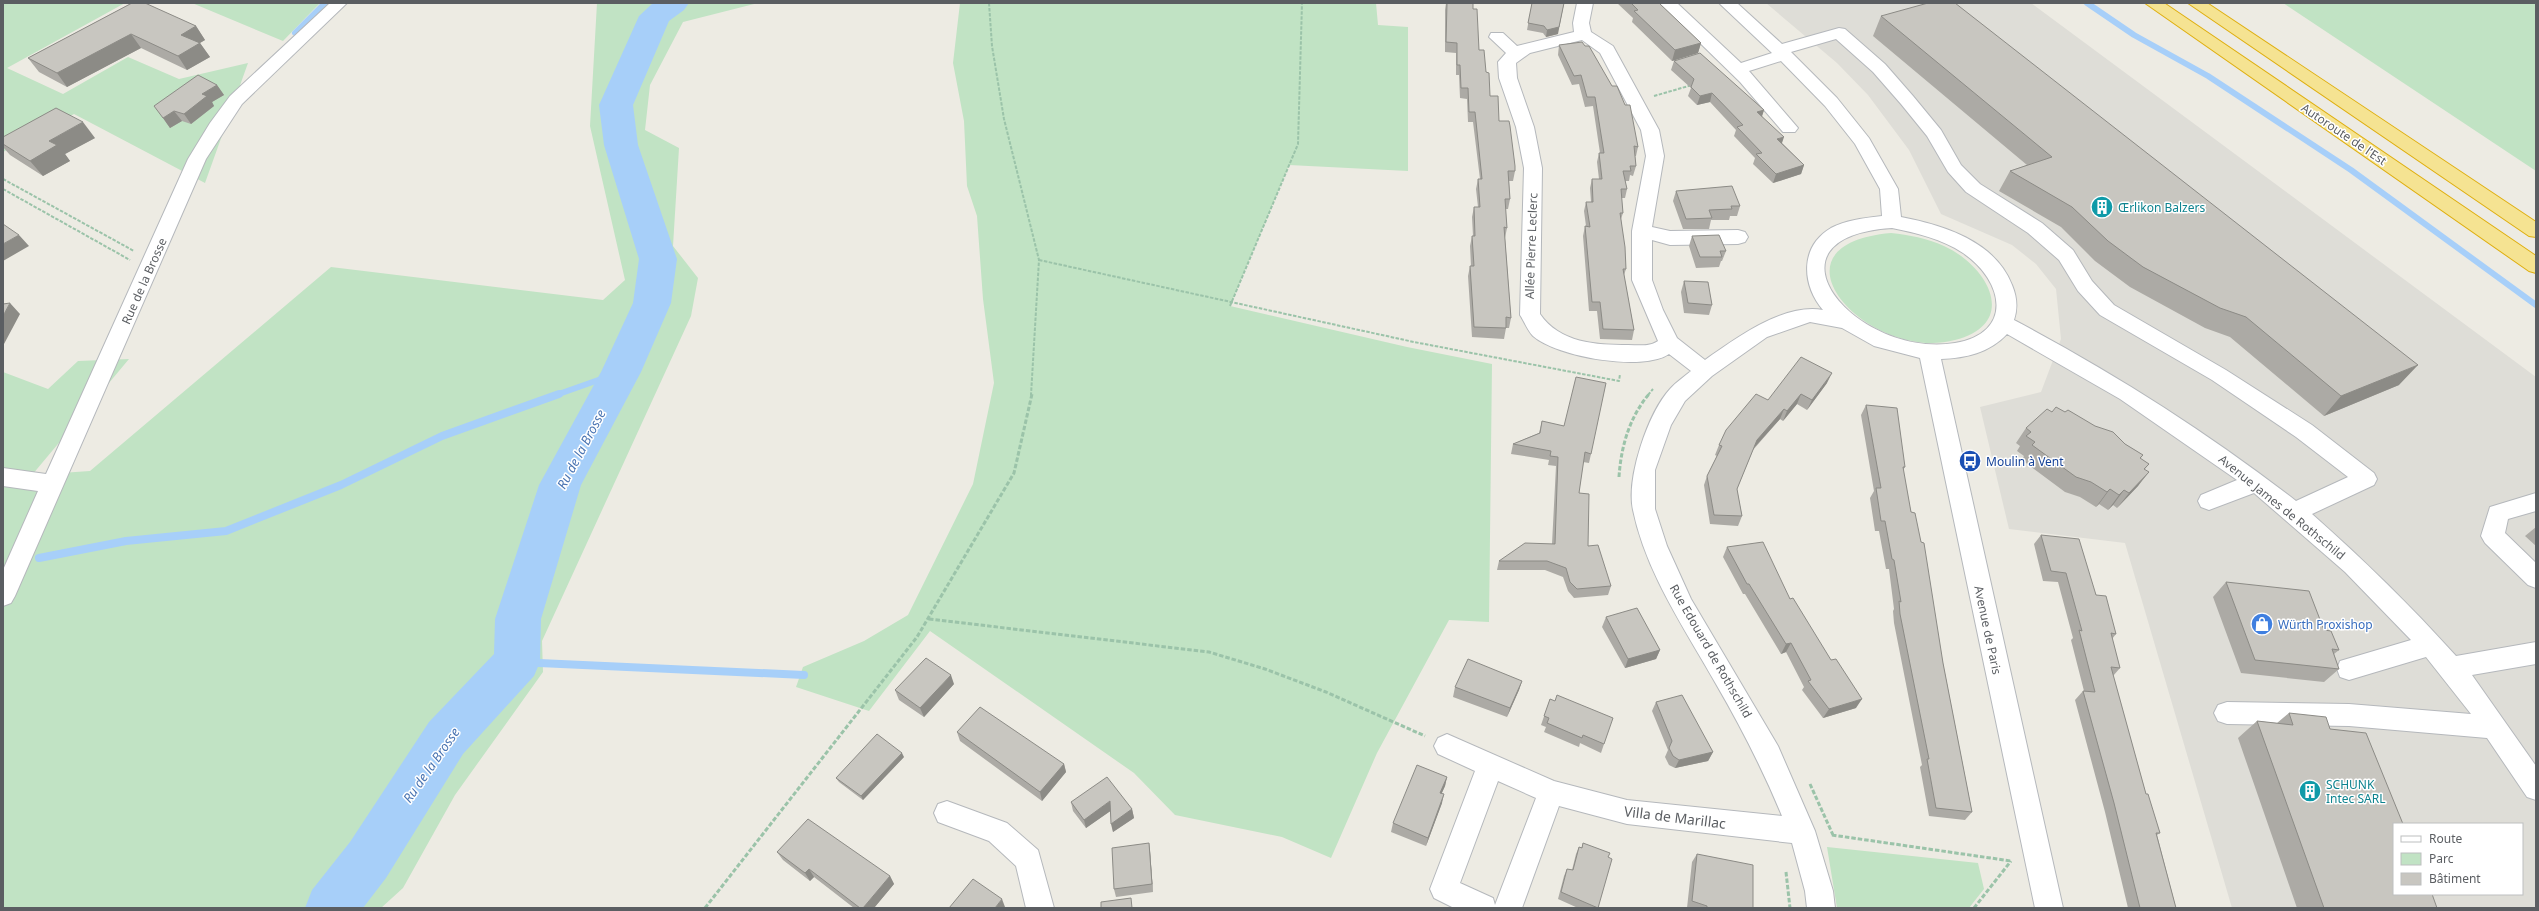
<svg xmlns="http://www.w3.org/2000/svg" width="2539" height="911" font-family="'Noto Sans',sans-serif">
  <rect width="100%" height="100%" fill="#edebe3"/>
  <path fill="#deddd7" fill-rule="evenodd" d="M1766,3H2031L2536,377V908H2232L2125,543L2009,529L1980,407L2041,392L2061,339L2056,289L2036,264L2012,245L1941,214L1909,150L1868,95L1837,63ZM2394,824H2522V894H2394Z"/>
  <path fill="#c1e3c4" d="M3,3H125L7,68L63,94L128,57L179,79L248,63L205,183L74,114L3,152Z
    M192,3H320L283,41Z
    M597,3H758L683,22L650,85L645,130L679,148L673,246L698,278L691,316L542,641L543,672L455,795L403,888L381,908H3V372L48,389L78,361L129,359L32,475L90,471L331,267L603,300L625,280L590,126Z
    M960,3H1376L1378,25L1408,27V171L1289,165L1230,306L1407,347L1492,364L1489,622L1449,620L1377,753L1331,858L1282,837L1175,815L1134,773L930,631L869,711L796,687L803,667L864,641L908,615L973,484L994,383L983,299L977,216L967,186L964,121L953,63Z
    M2283,3H2536V171Z
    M1891,233C1909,235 1927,238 1944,246C1988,266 2020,323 1955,340C1870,363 1758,245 1891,233Z
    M1827,847L1978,863L1984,889L1969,908H1837Z"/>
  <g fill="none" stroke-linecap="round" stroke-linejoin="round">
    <path stroke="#a7cff9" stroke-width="6" d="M2087,3L2134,35L2208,76L2351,170L2536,305
      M295,33L325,3
      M556,395L621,372"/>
    <path stroke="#a7cff9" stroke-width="8" d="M39,558L126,541L226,531L341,485L442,436L559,394
      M517,662L804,675"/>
    <path fill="#a7cff9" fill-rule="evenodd" d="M653,3H689L684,10L669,21L633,105L638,145L677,259L671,303L641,372L581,485L541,619L540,662L534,676L463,754L386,878L363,908H305L312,890L350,842L429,722L494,654L495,619L539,485L601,372L633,303L639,259L604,145L599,105L639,16Z"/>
    <g stroke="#b5b8bc" stroke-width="2">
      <path id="minor" d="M330,3H347L242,104L206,159L15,596L11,603L3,606V570L38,491L3,486V468L46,474L188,159L210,123L230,96Z
        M1577,3H1593L1589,23L1591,32L1613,46L1659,130L1664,156L1652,227L1670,231L1738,230L1745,232L1748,237L1745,242L1738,244L1670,245L1652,240V280L1663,310L1677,338L1705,360C1736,338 1783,303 1823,310C1802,285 1799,247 1831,228C1846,220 1865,218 1882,216L1880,189L1855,144L1825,106L1781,61L1749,71L1798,128L1795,132H1783L1740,82L1659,3H1677L1741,63L1772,53L1719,3H1737L1782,44L1839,28L1845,29L1885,64L1913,96L1941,130L1961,165L1980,184L2042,223L2073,250L2092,281L2114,305L2226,370L2312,425L2374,473L2377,479L2374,485L2312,514C2363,559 2411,606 2456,656L2536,642V664L2472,675L2536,766V800L2527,797L2487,738L2349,726L2227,724L2218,721L2214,713L2218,705L2227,702L2349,704L2471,714L2426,657L2349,680L2340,677L2337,669L2340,661L2411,640L2345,572L2254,493L2209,510L2201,507L2198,501L2201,495L2237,480L2120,399L2007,334C1989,353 1966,358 1941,359L2063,908H2035L1920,358L1874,346L1842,328L1810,322L1767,337L1712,376L1685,401L1671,425L1655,470V509L1667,546L1691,599L1778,746L1815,831L1833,891L1835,908H1807L1805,891L1792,843L1627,824L1559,806L1522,908H1454L1434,898L1430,889L1475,771L1438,754L1434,746L1438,738L1447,734L1554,781L1627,800L1782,816C1763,770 1741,727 1716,684C1685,629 1646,573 1633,510C1626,478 1648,413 1670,389C1676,382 1684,377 1691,371L1669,354C1643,372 1557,357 1533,336C1528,331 1524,321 1520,315L1524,168L1516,127L1499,78L1498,62L1506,53L1489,37L1491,33H1503L1517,46L1574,32L1573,23ZM1836,39L1873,72L1901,104L1927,136L1948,172L1966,192L2028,233L2059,260L2078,291L2100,315L2212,380L2296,437L2348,477L2296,501C2207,432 2114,373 2014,320C2018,308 2017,297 2012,285C1995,241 1943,225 1901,217L1898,189L1869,138L1837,98L1791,52ZM1582,40L1600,53L1641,130L1646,156L1632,231V280L1658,341C1649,347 1639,345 1628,345C1596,345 1560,343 1540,314L1542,168L1534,127L1517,78L1516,63L1530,53ZM1892,228C1917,233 1942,239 1963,253C2004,281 2014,333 1955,343C1856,359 1753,237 1892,228ZM1498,781L1536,798L1495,905L1493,898L1460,883Z
        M2536,493V511L2508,519L2505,533L2536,563V588L2528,585L2485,543L2481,536L2490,507Z
        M947,801L1007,823L1038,850L1054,908H1026L1016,866L989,841L938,822L934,813L938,804Z"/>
    </g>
    <g stroke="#dfaf10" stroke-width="2">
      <path id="highway" d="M2145,3H2164L2536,256V273L2529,271Z
        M2188,3H2207L2536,222V237L2529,236Z"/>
    </g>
    <path stroke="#9bc3a9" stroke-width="2" stroke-dasharray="3.5 1.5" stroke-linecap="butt" d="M989,3L992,46L1004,119L1039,260L1031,395
      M1654,96L1692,85
      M3,179L134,251
      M3,189L130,260
      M1039,260L1414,342L1619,381L1620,374
      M1230,306L1298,144L1302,3
      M1648,395L1653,389"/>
    <path stroke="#9bc3a9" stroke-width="3" stroke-dasharray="4.5 2" stroke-linecap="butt" d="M1619,477C1621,447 1629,418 1649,394
      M929,619L1209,652L1265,669L1326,692L1425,736
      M1810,784L1833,835
      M1832,835L2011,861
      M1786,872L1790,908
      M705,908L917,637L1014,473L1032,394
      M1974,908L2011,861"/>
    <use href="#minor" fill="#fff" fill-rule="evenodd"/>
    <use href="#highway" fill="#f5e392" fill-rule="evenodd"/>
  </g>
  <path fill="#acaaa5" d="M132,3L196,26L205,40L200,43L210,57L187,70L141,48L67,87L39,72L28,58Z
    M1446,3H1473V9L1479,50L1486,72L1490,96L1499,121L1515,171L1513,181H1509L1510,199L1508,209H1505L1507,228L1505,238L1511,318L1509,328H1506L1504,339L1472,337L1468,276L1470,266H1471L1470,246L1472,236H1473L1472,217L1474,207H1478L1476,189L1478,179H1480L1473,122H1468L1467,99L1460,98L1459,75H1456V53L1445,52V10Z
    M1532,3L1558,34L1546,37L1543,33L1527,30Z
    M1617,3H1659L1701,43L1698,53L1672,61L1632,22L1633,18Z
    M1881,16L2399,385L2324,416L2230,337L2205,328L2130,287L2095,261L2061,227L1999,191L2010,171L2027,165L1873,36Z
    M1559,45L1638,147L1636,156H1635L1636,166L1633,176L1630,175L1629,181H1625L1627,189L1625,198H1621L1623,213L1621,219L1626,269L1624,275L1634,330L1632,340L1600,339L1597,311H1589L1583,236L1585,226H1586L1584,211L1586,202H1591L1590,188L1592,179H1599L1597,162L1599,153H1600L1593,106L1585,107L1579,84L1572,85L1558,55Z
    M1674,61L1764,110L1762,116L1782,143L1804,165L1801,174L1773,183L1753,164L1755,158L1734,136L1736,130L1710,102L1697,105L1688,96L1691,88L1671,70Z
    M217,85L224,95L212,102L214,106L191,124L182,121L170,128L163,118Z
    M3,137L95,138L65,154L70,161L43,176L10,155L3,147Z
    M1676,191L1740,206L1737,216H1730L1729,220H1711L1709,229H1683L1673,201Z
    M1692,236L1726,251L1722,261H1721L1719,267L1696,268L1689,246Z
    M1684,281L1712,305L1709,315L1684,313L1681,292Z
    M1827,383L1807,410L1797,404L1783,421L1780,419L1753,450L1737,489L1742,516L1738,526L1710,524L1704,485L1707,476L1717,456L1715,455L1719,445L1768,400Z
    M1866,405L1905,467L1903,470L1911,512L1943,663L1972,812L1965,820L1929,816L1920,767L1922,765L1894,623L1893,611L1894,609L1889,569H1886L1879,531H1875L1870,498L1874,491L1861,415Z
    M2052,412H2065L2125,444L2143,455L2140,459L2149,464L2145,469L2138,486L2117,508L2113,505L2108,510L2099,504L2096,507L2080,497L2065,492L2022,460L2024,456L2017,451L2020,446L2016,443L2026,428Z
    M1542,421L1591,454L1589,463L1583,462L1579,493L1588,546L1611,586L1608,595L1574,598L1568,591L1563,577L1545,570H1497L1499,561L1552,544L1556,466L1548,465L1549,460L1511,454L1513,444L1539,433Z
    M2536,527V546L2525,536Z
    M2041,535L2096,595L2116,634L2112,639L2120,668L2113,676L2146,794L2160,833L2157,835L2176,908H2128L2105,812L2075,700L2083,691H2084L2071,640L2073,638L2058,582L2043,581L2034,544Z
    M1727,547L1790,599L1856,708L1823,718L1802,690L1804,687L1786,652L1781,654L1745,594H1743L1723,557Z
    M2226,582L2324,630L2339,650L2334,654L2339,669L2324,682L2241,673L2213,597Z
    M1606,617L1660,650L1656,659L1625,668L1602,627Z
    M1522,681L1519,690L1507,717L1453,697L1455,687Z
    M954,684L924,717L899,700L895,690Z
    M1550,699L1604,744L1601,753L1580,743L1579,747L1544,732L1546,727L1541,725Z
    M1656,702L1713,752L1708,761L1675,768L1669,765L1665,757L1668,750L1652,711Z
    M2289,713L2330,729L2437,908H2297L2238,738L2257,721L2277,723Z
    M957,732L1064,764L1066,772L1042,801L960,741Z
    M904,757L863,800L839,782L836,778Z
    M1447,777L1445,786L1441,794L1442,803L1426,846L1391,832L1393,823Z
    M1071,802L1132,809L1134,818L1113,832L1110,811L1086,828L1073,811Z
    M1149,843L1150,851L1153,892L1116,897L1114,889Z
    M1583,843L1598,908H1578L1558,899L1564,876L1567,869L1572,870L1576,854L1579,847H1582Z
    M777,852L890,876L894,884L874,908H854L814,877L810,881L783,860Z
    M1697,854L1753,908H1687L1692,862Z"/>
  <path fill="#8c8b86" d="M1564,3L1558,34L1546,37L1547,30Z
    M196,26L205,40L191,48L181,35Z
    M131,34L141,48L67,87L57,73Z
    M200,43L210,57L187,70L178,56Z
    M1701,43L1698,53L1672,61L1675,50Z
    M217,85L224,95L212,102L214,106L191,124L184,114L202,94Z
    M1712,93L1710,102L1697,105L1700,96Z
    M1764,110L1761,119L1757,112Z
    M174,111L182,121L170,128L163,118Z
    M83,122L95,138L65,154L70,161L43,176L30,161L49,141Z
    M1784,137L1781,146L1777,139Z
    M1804,165L1801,174L1773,183L1776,174Z
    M19,235L29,246L3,261V244Z
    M10,303L20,314L4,344H3V316Z
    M2418,365L2399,385L2324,416L2341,396Z
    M1832,373L1827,383L1807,410L1812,400Z
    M1801,394L1797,404L1783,421L1787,411Z
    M1784,409L1780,419L1752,450L1757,440Z
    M2149,472L2138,486L2117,508L2129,493Z
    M2110,489L2099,504L2096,507L2107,492Z
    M2124,490L2113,505L2108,510L2119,495Z
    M1791,643L1786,652L1781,654L1786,644Z
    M1660,650L1656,659L1625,668L1628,659Z
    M951,675L954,684L924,717L920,708Z
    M1522,681L1519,690L1507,717L1510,708Z
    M1862,699L1856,708L1823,718L1829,709Z
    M1713,752L1708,761L1675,768L1679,760Z
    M902,753L904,757L863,800L861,796Z
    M1064,764L1066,772L1042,801L1040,792Z
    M1447,777L1445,786L1438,802L1440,793Z
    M1444,794L1442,803L1426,846L1428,838Z
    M1110,801L1112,810L1086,828L1084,820Z
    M1132,809L1134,818L1113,832L1111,824Z
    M1149,843L1150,851L1153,892L1152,884Z
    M809,869L814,877L810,881L805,873Z
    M890,876L894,884L874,908H863Z
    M1002,899L1005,907L1004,908H995Z"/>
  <path fill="#c8c6c0" stroke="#8c8b86" d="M132,3H145L196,26L181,35L200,43L178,56L131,34L57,73L28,58Z
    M1447,3H1473V9H1477L1479,50H1484L1486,72L1489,73L1490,96H1498L1499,121H1509L1510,126L1515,166V171H1508L1510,199H1505L1507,228L1504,227L1511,318L1506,317V328L1474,327L1470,266H1474L1472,236H1475L1474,207H1480L1478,179H1482L1475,112H1469L1468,88H1461L1460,65H1457V43L1446,42Z
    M1532,3H1564L1559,27L1547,30L1544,26L1528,23Z
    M1631,3H1659L1701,43L1675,50L1634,11L1638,10Z
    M1928,3H1955L2418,365L2341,396L2246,317L2220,308L2143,267L2108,241L2072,207L2010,171L2052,157L1881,16Z
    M1582,42L1585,46H1589L1612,86H1617L1625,105H1630L1638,147L1634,146L1636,166H1630L1631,171H1623L1627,189H1621L1623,213H1620L1625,247L1626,269H1623L1634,330L1603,329L1600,302H1592L1585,226L1590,227L1586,202H1593L1592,179H1602L1599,153H1604L1595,97H1587L1581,75L1574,76L1559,45Z
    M1700,53L1764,110L1757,112L1784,137L1777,139L1804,165L1776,174L1756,154L1762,153L1737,127L1743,125L1712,93L1700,96L1691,87L1694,79L1674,61Z
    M198,75L217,85L202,94L207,96L184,114L174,111L163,118L154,106Z
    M56,108L83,122L49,141L57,145L30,161L3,144V137Z
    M1732,186L1740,206H1731L1732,209L1709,210L1712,218L1686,219L1676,191Z
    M3,224L19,235L3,244Z
    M1719,235L1726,251H1720L1722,257H1700L1692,236Z
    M1684,281L1708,282L1712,305L1688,303Z
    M10,303L3,316V304Z
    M1801,357L1832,373L1812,400L1801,394L1787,411L1784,409L1757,440L1737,489L1742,516L1714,515L1707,476L1722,446L1719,445L1726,430L1756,394L1768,400Z
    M1576,377L1606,383L1591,454L1585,452L1579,493L1589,494L1588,546L1598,545L1611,586L1577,589L1570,582L1566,568L1547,561H1499L1525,543L1555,544L1558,457L1550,456L1551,451L1513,444L1540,433L1542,421L1564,426Z
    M1866,405L1897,408L1905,467H1903L1911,512L1915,513L1921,542L1924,543L1943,663L1972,812L1936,808L1927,759H1929L1900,614L1899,601L1901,602L1894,560L1892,559L1885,521H1881L1876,488H1881Z
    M2056,407L2065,412L2068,410L2095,426L2113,432L2125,444L2143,455L2140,458L2149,464L2144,469L2149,472L2129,493L2124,490L2119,495L2110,489L2107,492L2091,482L2076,477L2032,445L2035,442L2026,436L2031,432L2026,428L2047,409L2052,412Z
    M2041,535L2079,539L2096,595L2106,596L2116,634L2111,633L2120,668L2111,667L2146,794H2148L2160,833H2156L2176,908H2140L2114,803L2083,691L2095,692L2079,630L2082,631L2066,573L2051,571Z
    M1763,542L1790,599L1793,598L1831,660L1836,659L1862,699L1829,709L1808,681L1811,680L1791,643L1786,644L1749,584H1747L1727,547Z
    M2226,582L2309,591L2324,630L2331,631L2339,650L2332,649L2339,669L2255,660Z
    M1637,608L1660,650L1628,659L1606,617Z
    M926,658L951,675L920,708L895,690Z
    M1468,659L1522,681L1510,708L1455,687Z
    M1557,695L1613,718L1604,744L1583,735L1582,738L1547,723L1549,718L1544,716L1550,699L1555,701Z
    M1682,695L1713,752L1679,760L1673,756L1669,748L1672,741L1656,702Z
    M980,707L1064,764L1040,792L957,732Z
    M2289,713L2326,717L2330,729L2366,733L2403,824H2394V894H2432L2437,908H2324L2257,721L2293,725Z
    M877,734L902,753L861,796L836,778Z
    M1417,765L1447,777L1440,793L1444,794L1428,838L1393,823Z
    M1107,777L1132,809L1111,824L1110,801L1084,820L1071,802Z
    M808,819L890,876L863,908H860L809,869L805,873L777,852Z
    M1149,843L1152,884L1114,889L1112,848Z
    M1583,843L1610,853L1608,857L1612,859L1598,908L1561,892L1567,869L1573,870L1579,847L1582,848Z
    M1697,854L1753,865V908H1707V906L1692,901Z
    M973,879L1002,899L995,908H949Z
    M1131,898L1132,908H1101V902Z"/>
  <defs>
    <g id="building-disc" transform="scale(1.15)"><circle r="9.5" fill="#0f9aa8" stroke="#fff"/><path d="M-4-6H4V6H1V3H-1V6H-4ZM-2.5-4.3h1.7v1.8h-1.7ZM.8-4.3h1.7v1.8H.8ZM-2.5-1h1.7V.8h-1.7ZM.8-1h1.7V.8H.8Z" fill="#fff"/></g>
    <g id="bus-disc" transform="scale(1.15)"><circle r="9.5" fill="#1a4fb4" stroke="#fff"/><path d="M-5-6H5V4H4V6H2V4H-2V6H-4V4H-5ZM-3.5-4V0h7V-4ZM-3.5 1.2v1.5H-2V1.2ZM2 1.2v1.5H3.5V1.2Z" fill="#fff"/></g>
    <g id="shop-disc" transform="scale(1.15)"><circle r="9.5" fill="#3f7fe0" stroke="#fff"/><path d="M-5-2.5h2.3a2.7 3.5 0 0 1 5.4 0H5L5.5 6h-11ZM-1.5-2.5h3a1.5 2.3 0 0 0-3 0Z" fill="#fff"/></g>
  </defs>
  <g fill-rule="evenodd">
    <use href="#building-disc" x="2102" y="207"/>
    <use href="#bus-disc" x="1970" y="461"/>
    <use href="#shop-disc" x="2262" y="624"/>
    <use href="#building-disc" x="2310" y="791"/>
  </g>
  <g text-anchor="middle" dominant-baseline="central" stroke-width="3" stroke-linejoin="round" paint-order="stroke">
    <g font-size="12" fill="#5b5e62" stroke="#fff">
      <text transform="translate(2344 134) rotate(34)">Autoroute de l’Est</text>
      <text transform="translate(1531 246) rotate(-88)">Allée Pierre Leclerc</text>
      <text transform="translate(144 281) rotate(-66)">Rue de la Brosse</text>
      <text transform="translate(2282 507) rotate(39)">Avenue James de Rothschild</text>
      <text transform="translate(1988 630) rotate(78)">Avenue de Paris</text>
      <text transform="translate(1711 651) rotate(60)">Rue Edouard de Rothschild</text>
    </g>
    <g font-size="12" fill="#0d838f" stroke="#fff" text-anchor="start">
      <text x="2118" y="207">Œrlikon Balzers</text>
      <text x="2326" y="784">SCHUNK<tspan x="2326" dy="14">Intec SARL</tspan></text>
    </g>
    <g font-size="12" fill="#164399" stroke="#fff" text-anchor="start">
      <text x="1986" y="461">Moulin à Vent</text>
    </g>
    <g font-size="12" fill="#366cbe" stroke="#fff" text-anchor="start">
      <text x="2278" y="624">Würth Proxishop</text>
    </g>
    <g font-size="13" font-style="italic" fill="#4974b2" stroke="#fff">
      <text transform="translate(581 449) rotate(-62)">Ru de la Brosse</text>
      <text transform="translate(431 765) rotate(-55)">Ru de la Brosse</text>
    </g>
    <g font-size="14" fill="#5b5e62" stroke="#fff">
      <text transform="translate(1675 817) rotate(7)">Villa de Marillac</text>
    </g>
  </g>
  <rect width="2539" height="911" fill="none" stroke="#5b5e62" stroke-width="8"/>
  <rect x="2393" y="823" width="130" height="72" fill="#ffffff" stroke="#bdbfc0"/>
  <rect x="2401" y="836" width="20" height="6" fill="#ffffff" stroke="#bdbfc0"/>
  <text x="2429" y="843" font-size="12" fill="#5b5e62">Route</text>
  <rect x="2401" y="853" width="20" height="12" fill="#c1e3c4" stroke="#bdbfc0"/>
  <text x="2429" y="863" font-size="12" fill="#5b5e62">Parc</text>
  <rect x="2401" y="873" width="20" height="12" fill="#c8c6c0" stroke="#bdbfc0"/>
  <text x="2429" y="883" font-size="12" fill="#5b5e62">Bâtiment</text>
</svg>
